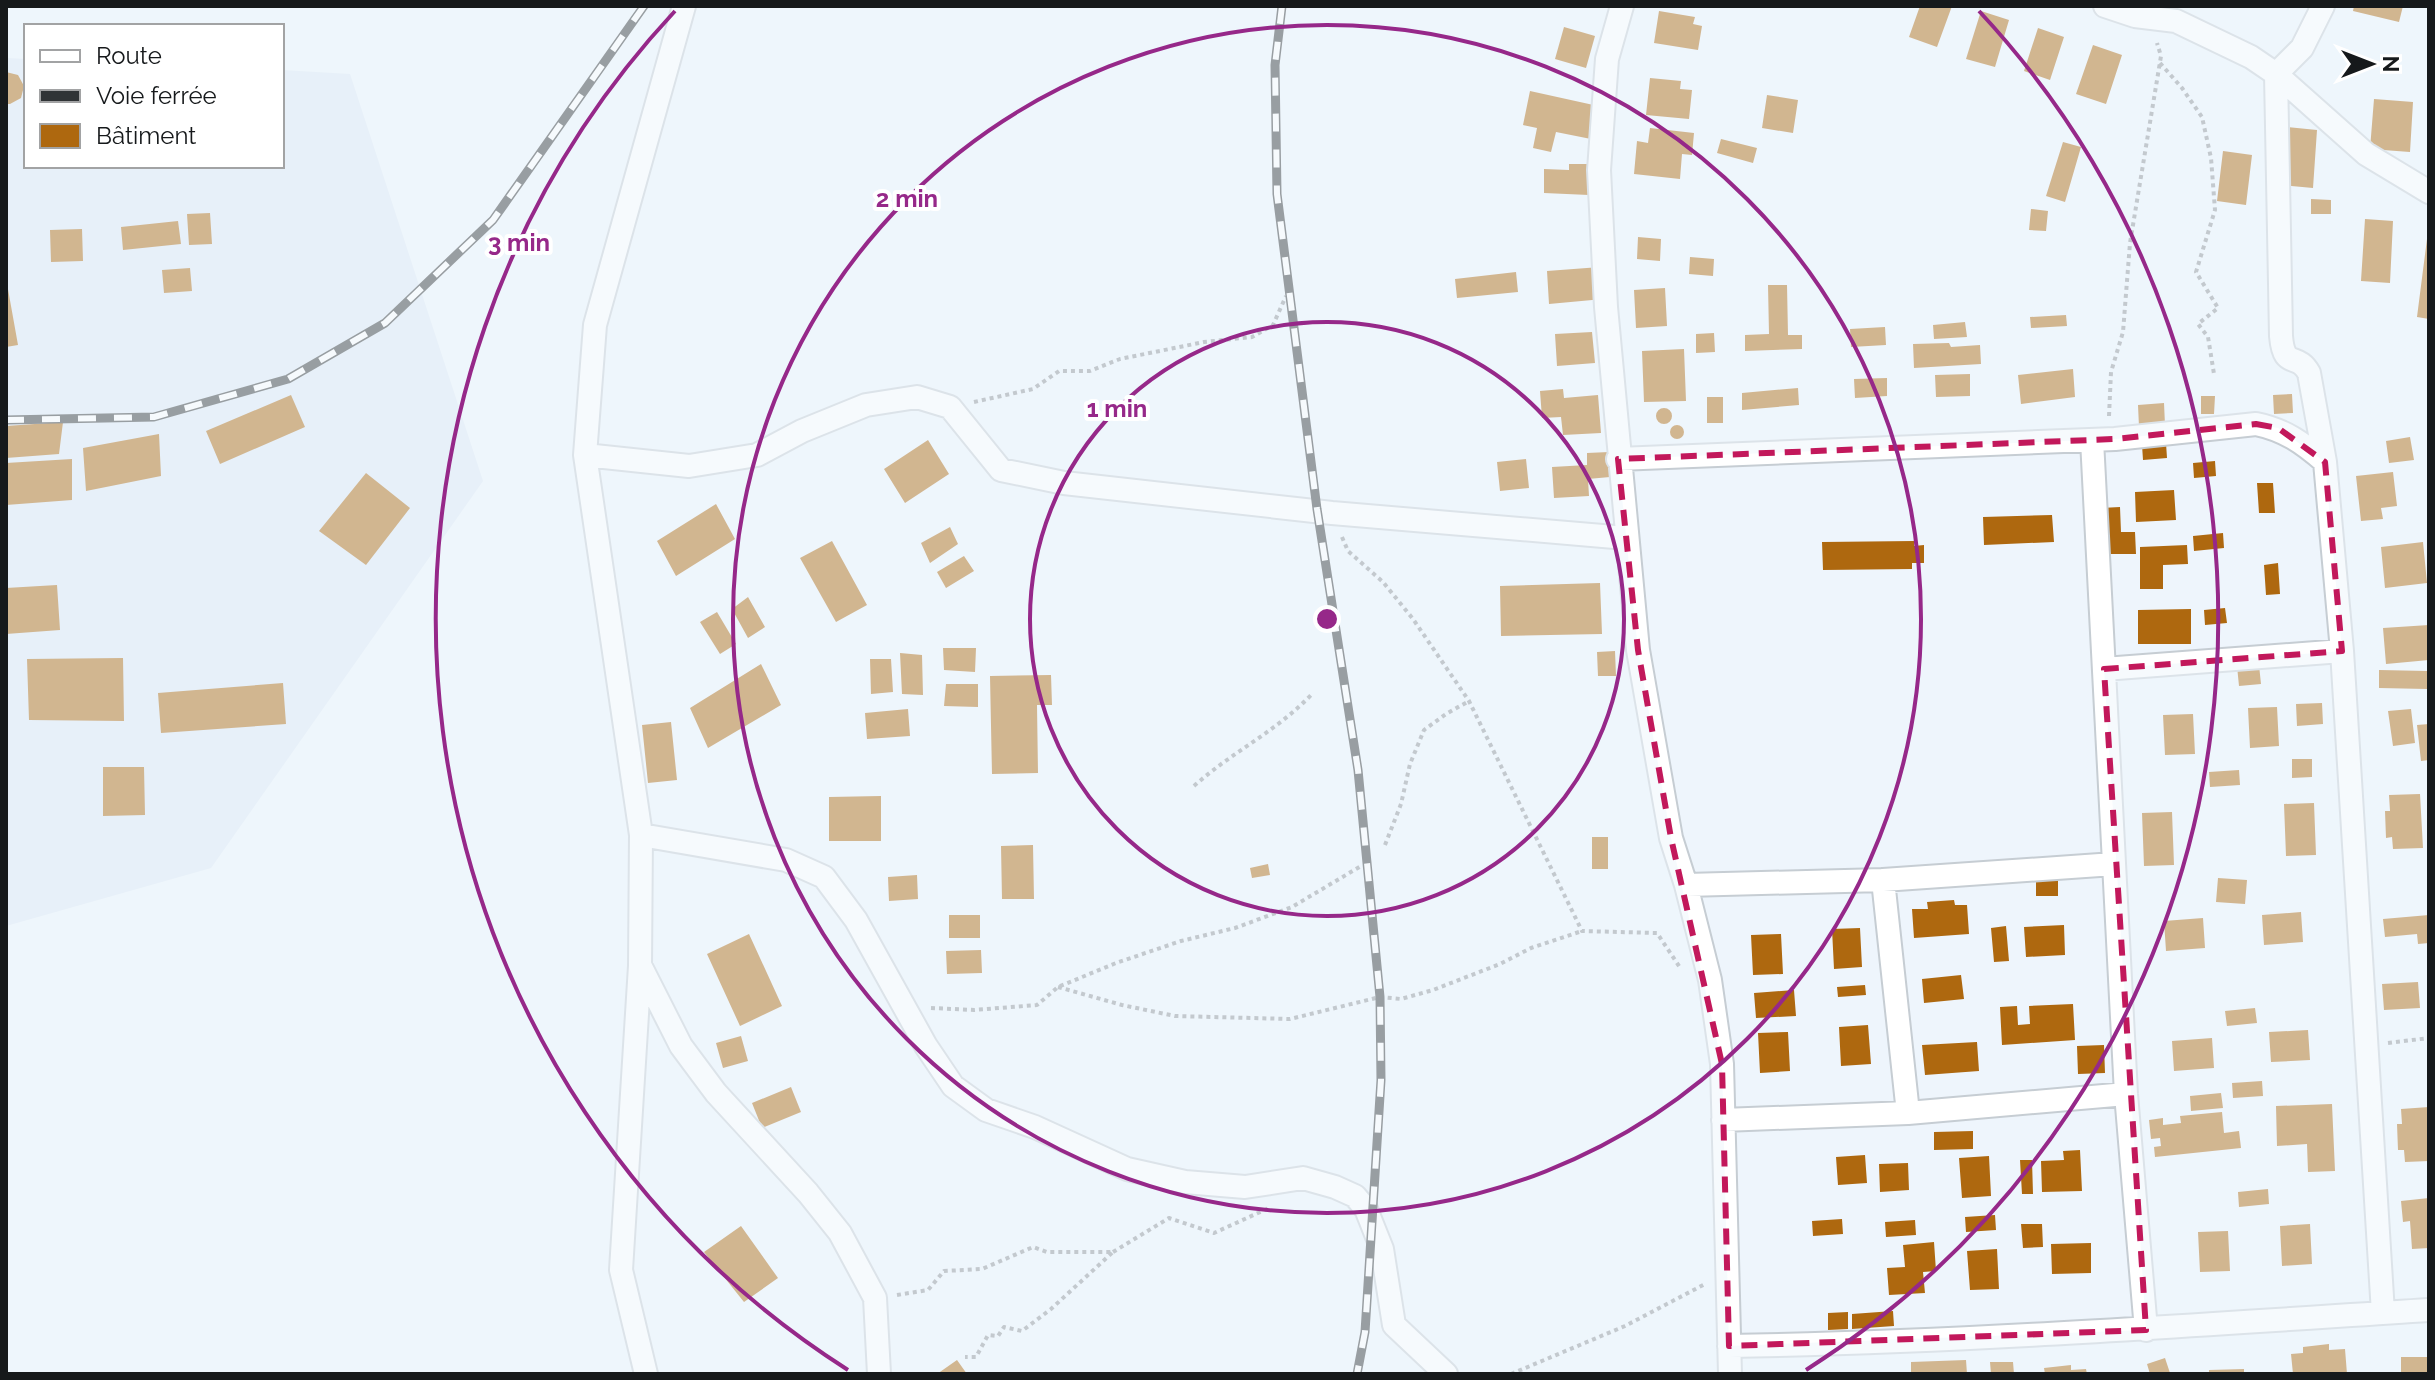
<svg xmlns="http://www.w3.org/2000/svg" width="2435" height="1380" font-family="Raleway,sans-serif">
  <rect width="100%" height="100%" fill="#eef5fc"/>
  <path fill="#dde9f5" d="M6,58L26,59V166H282V70L350,74L483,481L211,868L6,926Z"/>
  <path fill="#ae680f" d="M1920,6H1952L1937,47L1909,37Z
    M2354,6H2403L2399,22L2353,11Z
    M1659,11L1695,17L1693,24L1702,26L1698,50L1654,43Z
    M1981,11L2009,20L1995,67L1966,59Z
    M1564,27L1595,36L1586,68L1555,59Z
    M2038,28L2064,37L2050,80L2024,71Z
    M2093,45L2122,55L2106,104L2076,94Z
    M6,72L18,75L24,86L21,98L10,104H6Z
    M1650,78L1681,81L1680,89L1692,90L1689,119L1646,115Z
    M1530,91L1598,106L1591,139L1556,132L1551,152L1533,148L1537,128L1523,125Z
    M1767,95L1798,100L1793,133L1762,128Z
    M2374,99L2413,102L2410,152L2370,149Z
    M2287,127L2317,130L2313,188L2282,185Z
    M1650,128L1694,133L1692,155L1682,154L1680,179L1634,174L1637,141L1648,143Z
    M1721,139L1757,148L1753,163L1717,153Z
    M2063,142L2081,147L2065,202L2046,196Z
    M2223,151L2252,155L2246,205L2217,201Z
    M1569,164H1590L1589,195L1544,193V169L1569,170Z
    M2311,199L2331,200V214H2311Z
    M2031,209L2048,211L2046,231L2029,230Z
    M210,213L212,244L189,245L187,214Z
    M2365,219L2393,221L2390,283L2361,281Z
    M178,221L181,244L123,250L121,227Z
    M82,229L83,261L51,262L50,230Z
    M1638,237L1661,239L1660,261L1637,259Z
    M2427,239H2429V319L2417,317Z
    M1690,257L1714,259L1713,276L1689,274Z
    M1600,267L1603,299L1549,304L1547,271Z
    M190,268L192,291L164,293L162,270Z
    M1516,272L1518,292L1457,298L1455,279Z
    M6,278L18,345L6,347Z
    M1768,285H1787L1788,335H1802V349L1745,351V335L1769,334Z
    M1665,288L1667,326L1636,328L1634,290Z
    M2066,315L2067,326L2031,328L2030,317Z
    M1965,322L1967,337L1934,339L1933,325Z
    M1885,327L1886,345L1851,347L1850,329Z
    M1592,332L1595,363L1557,366L1555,334Z
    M1714,333L1715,352L1696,353V334Z
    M1949,343L1951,347L1980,345L1981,364L1914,368L1913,344Z
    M1684,349L1686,401L1644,402L1642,351Z
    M2073,369L2075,397L2021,404L2018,375Z
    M1970,374V396L1936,397L1935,375Z
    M1887,378V396L1855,398L1854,379Z
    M1798,388L1799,405L1742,410V393Z
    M1563,389L1564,398L1598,395L1601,433L1563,435L1561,417L1542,418L1540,391Z
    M2292,394L2293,413L2274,414L2273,395Z
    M291,395L305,427L220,464L206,431Z
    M2201,396H2215L2214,414H2201Z
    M1707,397H1723V423H1707Z
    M2164,403L2165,425L2139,427L2138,405Z
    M1656 416a8 8 0 1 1 16 0a8 8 0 1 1-16 0Z
    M63,422L59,454L6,458V426Z
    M1670 432a7 7 0 1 1 14 0a7 7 0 1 1-14 0Z
    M159,434L161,476L86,491L83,448Z
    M2410,437L2414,460L2389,463L2386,441Z
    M928,440L949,474L905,503L884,469Z
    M2166,443L2167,458L2143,460L2142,445Z
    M1609,452L1610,477L1588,479L1589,496L1554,498L1552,467L1587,465V453Z
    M72,459V500L6,505V463Z
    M1526,459L1529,488L1500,491L1497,462Z
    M2215,461L2216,476L2194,478L2193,463Z
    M2393,472L2397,506L2381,508L2383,519L2361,521L2356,476Z
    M366,473L410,508L366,565L319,531Z
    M2257,483H2273L2275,513H2259Z
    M2174,490L2176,520L2136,522L2135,492Z
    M716,504L735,539L676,576L657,541Z
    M2120,507L2121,532H2135L2136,554H2103L2101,508Z
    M2052,515L2054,542L1984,545L1983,517Z
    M950,527L958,544L930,563L921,543Z
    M2223,533L2224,548L2194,551L2193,536Z
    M832,541L867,605L836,622L800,558Z
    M1914,541V546L1924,545V563H1912V569L1823,570L1822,542Z
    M2423,542L2427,583L2385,588L2381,547Z
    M2187,545L2188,564L2163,565V589H2140V547Z
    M964,556L974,571L946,588L937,572Z
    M2278,563L2280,594L2266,595L2264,565Z
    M1600,583L1602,634L1501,636L1500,586Z
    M57,585L60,630L6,634V588Z
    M748,597L765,627L748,638L732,609Z
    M2225,608L2227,623L2205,625L2204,610Z
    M2191,609V644H2138V610Z
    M717,612L736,644L720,654L700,622Z
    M2429,625V660L2386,664L2383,628Z
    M943,648H976L975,672L944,670Z
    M1615,651L1616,676H1598L1597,652Z
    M900,653L922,655L923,695L902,694Z
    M123,658L124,721L29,720L27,659Z
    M870,659H891L893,692L871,694Z
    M761,664L781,705L708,748L690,708Z
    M2259,665L2261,684L2239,686L2237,666Z
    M2379,670L2427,671V689L2379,688Z
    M1051,675L1052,705H1037L1038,773L992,774L990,676Z
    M283,683L286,724L161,733L158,693Z
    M946,684H978V707L944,706Z
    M2322,703L2323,724L2297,726L2296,704Z
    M2277,707L2279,746L2250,748L2248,708Z
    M908,709L910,736L867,739L865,713Z
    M2411,709L2415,743L2393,746L2388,711Z
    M2193,714L2195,754L2165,755L2163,715Z
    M671,722L677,780L648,783L642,725Z
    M2429,724V760L2421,761L2417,725Z
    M2292,759H2312V777L2292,778Z
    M103,767H144L145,815L103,816Z
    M2239,770L2240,785L2210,787L2209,772Z
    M2420,794L2423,848L2393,849L2392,837L2386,838L2385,811H2390L2389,795Z
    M881,796V841H829V797Z
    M2314,803L2316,855L2286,856L2284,804Z
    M2172,812L2174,865L2144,866L2142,813Z
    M1592,837H1608V869H1592Z
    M1033,845L1034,899H1002L1001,846Z
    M1268,864L1270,875L1252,878L1250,868Z
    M917,875L918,899L889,901L888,877Z
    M2036,877H2058V896H2036Z
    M2218,878L2247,880L2245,904L2216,902Z
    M1954,900L1955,905H1967L1969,934L1914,938L1912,909H1928L1927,902Z
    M2301,912L2303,942L2264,945L2262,915Z
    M949,915H980V938H949Z
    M2429,915V943L2418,944L2417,934L2385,937L2383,919Z
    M2203,918L2205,948L2166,951L2164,921Z
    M2064,925L2065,955L2026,957L2024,927Z
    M2006,926L2009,961L1994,962L1991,928Z
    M1860,928L1862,967L1834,969L1832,929Z
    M749,934L782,1006L740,1026L707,954Z
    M1781,934L1783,974L1753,975L1751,935Z
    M981,950L982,973L947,974L946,951Z
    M1961,975L1964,999L1924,1003L1922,979Z
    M2418,982L2420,1008L2384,1010L2382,984Z
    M1865,985L1866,995L1838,997L1837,987Z
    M1794,990L1796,1016L1756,1018L1754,993Z
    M2073,1004L2075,1040L2002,1045L2000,1007L2017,1006L2018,1025L2030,1024L2029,1006Z
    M2255,1008L2257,1023L2227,1026L2225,1011Z
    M1868,1025L1871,1064L1841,1066L1839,1027Z
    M2308,1030L2310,1060L2271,1062L2269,1032Z
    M1788,1032L1790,1071L1760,1073L1758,1033Z
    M741,1036L748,1061L723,1068L716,1043Z
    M2212,1038L2214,1068L2174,1071L2172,1041Z
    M1977,1042L1979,1071L1925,1075L1922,1045Z
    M2104,1045L2105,1073L2078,1074L2077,1046Z
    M2262,1081L2263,1096L2233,1098L2232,1083Z
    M791,1087L801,1112L762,1128L752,1103Z
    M2221,1093L2223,1108L2191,1111L2190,1096Z
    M2332,1104L2335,1171L2308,1172L2307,1144L2277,1146L2276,1106Z
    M2429,1107V1161L2405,1162L2404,1150H2398L2397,1124H2402L2401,1109Z
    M2222,1112L2224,1133L2239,1131L2241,1148L2155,1157L2154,1147L2161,1146L2160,1138L2151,1139L2149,1120L2163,1118V1125L2181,1123L2180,1116Z
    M1973,1131V1149L1934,1150V1132Z
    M2080,1150L2082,1191L2042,1192L2041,1161L2064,1160L2063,1151Z
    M1865,1155L1867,1183L1838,1185L1836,1157Z
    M1989,1156L1991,1196L1962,1198L1959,1158Z
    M2020,1160H2032L2033,1194H2022Z
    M1908,1163L1909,1190L1880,1192L1879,1164Z
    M2268,1189L2269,1204L2239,1207L2238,1192Z
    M2429,1198V1248L2412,1249L2410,1221L2403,1222L2401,1201Z
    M1995,1215L1996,1230L1966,1232L1965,1217Z
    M1842,1219L1843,1234L1813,1236L1812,1221Z
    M1915,1220L1916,1235L1886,1237L1885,1222Z
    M2021,1224H2042L2043,1247L2023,1248Z
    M2310,1224L2312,1264L2282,1266L2280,1226Z
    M741,1226L778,1278L744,1302L704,1252Z
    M2228,1231L2230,1271L2200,1272L2198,1232Z
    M1934,1242L1936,1271L1923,1272L1925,1293L1889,1295L1887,1268L1905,1267L1903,1245Z
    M2091,1243V1273L2052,1274L2051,1244Z
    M1997,1249L1999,1289L1970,1290L1967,1251Z
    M1893,1311L1894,1326L1852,1329V1314Z
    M1848,1312V1329L1828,1330V1313Z
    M2329,1344V1350L2345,1349L2347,1374H2293L2291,1354L2303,1353V1347Z
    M2401,1357H2429V1374H2401Z
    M2165,1358L2170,1373L2150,1374L2147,1364Z
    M957,1360L967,1374H937Z
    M1966,1360L1967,1374H1911V1362Z
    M1990,1362H2013L2014,1374H1991Z
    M2071,1365V1370L2086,1369L2087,1374H2045L2044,1368Z
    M2244,1369V1374H2209V1370Z"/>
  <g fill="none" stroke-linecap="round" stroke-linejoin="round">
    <g stroke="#c6cdd3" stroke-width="26">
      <path id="minor" d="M1622,6L1607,59L1599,170L1606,307L1638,650L1671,838L1686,885L1710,980L1722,1064L1730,1374
        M2105,6L2135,16L2176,21L2251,57L2276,74L2366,154L2429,192
        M2323,6L2302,48L2276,74L2281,336C2284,371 2297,351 2309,373L2325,462L2342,651L2383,1313
        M2092,440L2126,1094L2146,1330
        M585,455L689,466L757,455L802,431L866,405L917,397L950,407L1001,470L1064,483L1332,513L1626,538
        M1618,459L2115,439L2256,424C2285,430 2303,443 2325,462
        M2104,669L2342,651
        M641,835L786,860L824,877L856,920L926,1046L953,1086L986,1110L1035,1127L1127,1169L1185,1182L1245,1187L1303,1178L1335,1187L1355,1196L1366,1209L1382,1249L1394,1325L1446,1374
        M1883,880L1908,1113
        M1686,885L1883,880L2114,864
        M641,967L681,1046L716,1093L808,1193L840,1233L875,1298L879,1374
        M1723,1120L1908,1113L2126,1094
        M1729,1346C1963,1342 2196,1325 2429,1310
        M646,1374L621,1270L640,966L641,835L585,455L595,325L684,6"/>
    </g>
    <path stroke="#8e9398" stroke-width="4" stroke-dasharray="4 4" stroke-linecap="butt" d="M2160,63L2182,88L2202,117L2211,158L2215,210L2196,272L2218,308L2198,324L2208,337L2214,374
      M974,402L1033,389L1059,371H1090L1120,359L1204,342L1252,337L1273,325L1286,296
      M2109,416L2111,372L2123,332L2130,243L2161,56L2157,43
      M1342,537L1348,551L1383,582L1413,619L1469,701L1582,931L1657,933L1681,969
      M1194,786C1233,751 1276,732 1312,694
      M1385,845L1401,804L1410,764L1424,730L1446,714L1469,701
      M1058,987L1122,1005L1175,1016L1290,1019L1380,997L1401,999L1433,990L1500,964L1531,948L1582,931
      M931,1008L974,1010L1037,1005L1058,987L1116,963L1181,941L1235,928L1292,907L1361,866
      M2388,1043L2429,1038
      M1113,1252L1169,1218L1214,1233L1269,1208
      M897,1295L928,1290L944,1271L982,1269L1033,1247L1047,1252H1113L1051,1309L1022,1331L1004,1327L998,1336L988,1335L976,1357H965
      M1511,1374L1625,1326L1705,1284"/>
    <use href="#minor" stroke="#fff" stroke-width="22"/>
    <g stroke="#303436" stroke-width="9">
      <path id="rail" d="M1282,6L1275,65L1277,194L1317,509L1358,770L1380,997L1381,1080L1365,1332L1357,1374
        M6,420L154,417L288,379L385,323L493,220L644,6"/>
    </g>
    <use href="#rail" stroke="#fff" stroke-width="6" stroke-dasharray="18" stroke-linecap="butt"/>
  </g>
  <path d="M0 0H2435V1380H0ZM2256,424L2278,428L2325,462L2342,651L2104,669L2146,1330L1729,1346L1722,1064L1671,838L1638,650L1618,459L2115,439Z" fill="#eef5fc" fill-opacity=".55" fill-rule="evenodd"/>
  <path fill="none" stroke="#c2185b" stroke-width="6" stroke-dasharray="16 10" stroke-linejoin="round" d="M2256,424L2278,428L2325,462L2342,651L2104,669L2146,1330L1729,1346L1722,1064L1671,838L1638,650L1618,459L2115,439Z"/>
  <g fill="none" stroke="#962889" stroke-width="4">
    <circle cx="1327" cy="619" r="297"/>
    <circle cx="1327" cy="619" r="594"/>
    <path d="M848 1370A891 891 0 0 1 675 11M1979 11A891 891 0 0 1 1806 1370"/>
  </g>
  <circle cx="1327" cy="619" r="12" fill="#962889" stroke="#fff" stroke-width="4"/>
  <g font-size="24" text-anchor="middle" font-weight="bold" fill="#962889" stroke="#fff" stroke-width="8" stroke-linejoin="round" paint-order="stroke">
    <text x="907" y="207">2 min</text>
    <text x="519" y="251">3 min</text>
    <text x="1117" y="417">1 min</text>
  </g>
  <rect width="2435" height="1380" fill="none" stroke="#16191b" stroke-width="16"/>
  <rect x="24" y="24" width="260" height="144" fill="#ffffff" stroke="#a2a3a4" stroke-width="2"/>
  <rect x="40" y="50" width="40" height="12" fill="#ffffff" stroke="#a2a3a4" stroke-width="2"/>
  <text x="96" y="64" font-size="24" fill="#16191b">Route</text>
  <rect x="40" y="90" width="40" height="12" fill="#303436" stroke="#a2a3a4" stroke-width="2"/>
  <text x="96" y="104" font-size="24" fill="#16191b">Voie ferrée</text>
  <rect x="40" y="124" width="40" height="24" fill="#ae680f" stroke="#a2a3a4" stroke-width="2"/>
  <text x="96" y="144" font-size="24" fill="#16191b">Bâtiment</text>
  <g transform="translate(2371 64) rotate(90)" stroke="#ffffff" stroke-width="6" paint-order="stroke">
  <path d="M0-6L14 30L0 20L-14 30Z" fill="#16191b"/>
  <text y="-12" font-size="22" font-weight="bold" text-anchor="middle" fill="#16191b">N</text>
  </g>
</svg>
